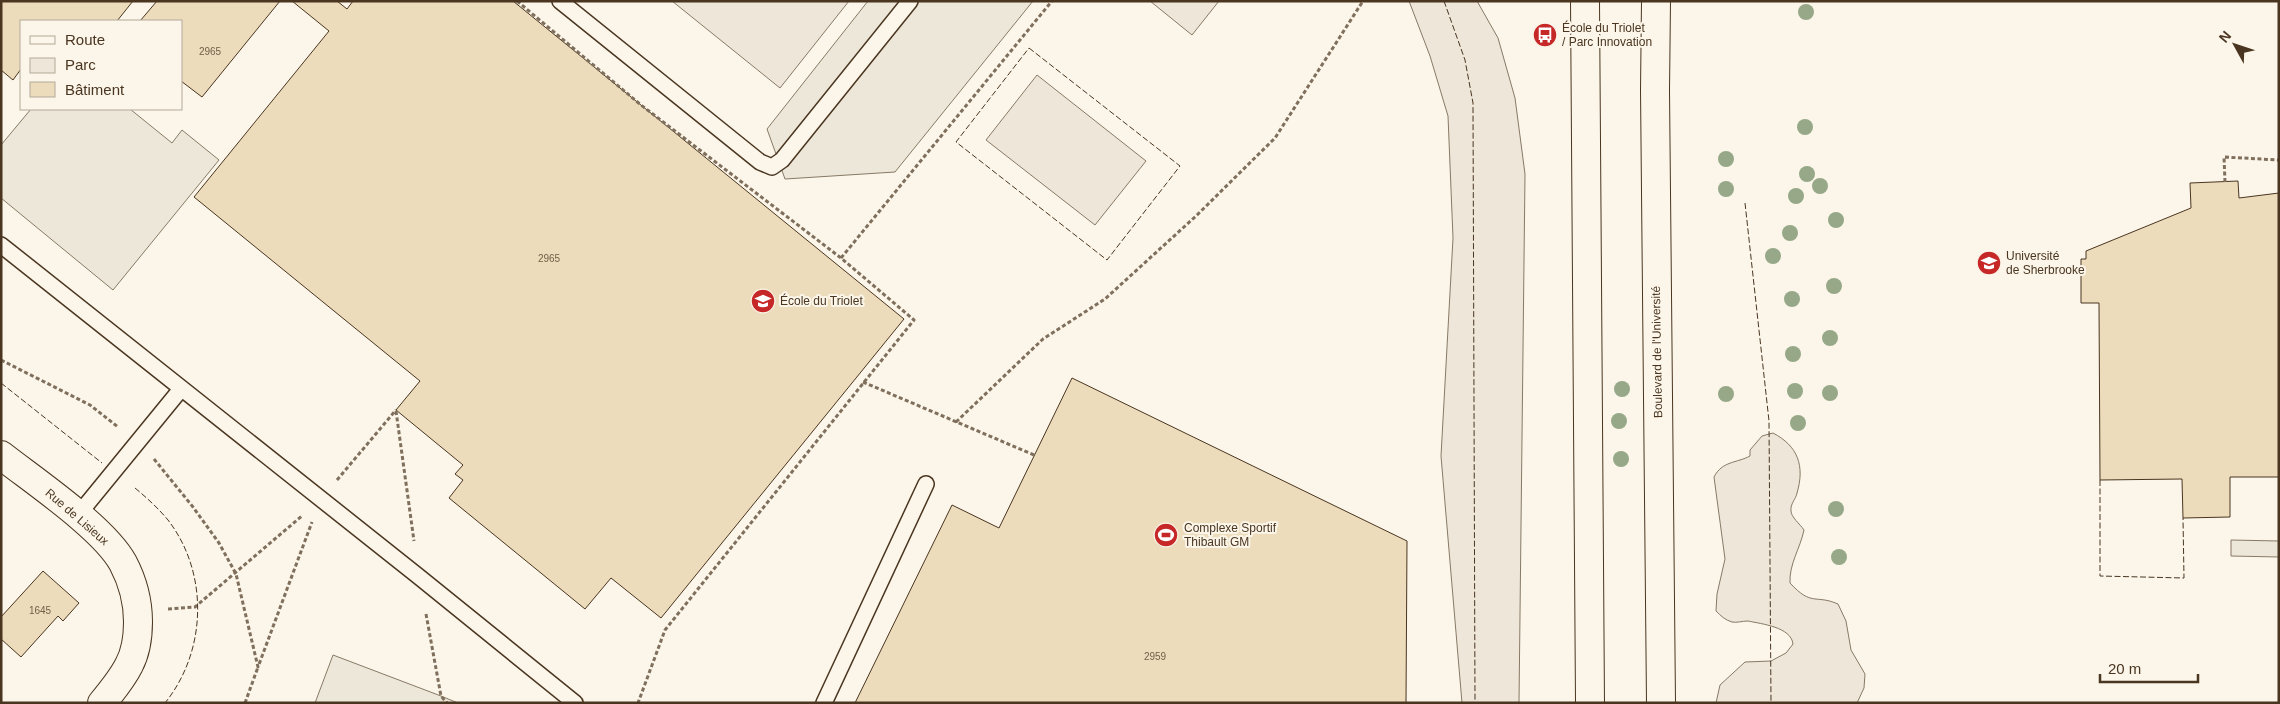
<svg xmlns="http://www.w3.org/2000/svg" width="2280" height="704" font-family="Arial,sans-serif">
  <rect width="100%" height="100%" fill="#fbf6e9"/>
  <path fill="#ede6d9" stroke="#887966" d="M672,1H849L780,88Z
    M1150,1H1219L1192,35Z
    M1409,1H1477L1498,38L1515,98L1525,174L1519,703H1462L1441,456L1453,238L1448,116L1430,56Z
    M1037,75L1146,161L1095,225L986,140Z
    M1773,433C1798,446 1805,466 1797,493C1796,499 1790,504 1791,511C1791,517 1800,524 1804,530C1800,549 1789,564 1790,583C1812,607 1815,594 1838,604L1846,621L1851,650L1865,674L1864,688L1857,703H1716L1720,685L1745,662L1771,661L1786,653L1793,644C1791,627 1762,624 1748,621C1742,621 1737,623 1732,622C1725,620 1721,616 1716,611L1717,594L1725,559L1714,477C1722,461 1737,463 1750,456V450L1762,436Z"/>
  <path fill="#ede7d9" stroke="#887966" d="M868,1H1033L895,172L785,179L767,129Z
    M31,109H130L172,143L182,130L219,160L113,290L1,198V145Z
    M2231,540L2279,541V557L2231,556Z
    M333,655L441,696L458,703H315Z"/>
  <path fill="#ecdcbc" stroke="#4a3520" d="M1,1H133L117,21H21V69L13,80L1,70Z
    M157,1H280L202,97L181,81V21H140Z
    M292,1H337L347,9L353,1H513L904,319L661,618L611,578L585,609L449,498L463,480L455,474L463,465L396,410L420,381L194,197L329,31Z
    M2238,181L2239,198L2279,193V477H2230V517L2183,518L2182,479L2100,480L2099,303H2081V259H2086V251L2191,208L2190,183Z
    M1072,378L1407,541L1406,703H855L952,505L999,528Z
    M43,571L79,603L63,621L58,616L21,657L1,639V617Z"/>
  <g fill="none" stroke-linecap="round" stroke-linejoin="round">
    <g stroke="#4a3520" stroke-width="18">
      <path id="service" d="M560,1L760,162L772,167L782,160L910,1
        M1,245L418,576L575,703
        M78,515L181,389
        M824,703L926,484"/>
    </g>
    <g stroke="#4a3520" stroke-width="30">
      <path id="minor" d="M1,455C34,481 104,528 123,563C132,580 138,602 138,622C138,637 136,652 129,665C122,679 112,691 102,703"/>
    </g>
    <g stroke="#4a3520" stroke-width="30">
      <path id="secondary" d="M1585,1L1590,703
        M1656,1L1655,90L1661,703"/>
    </g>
    <path stroke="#7f6f5c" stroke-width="3" stroke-dasharray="4 2.5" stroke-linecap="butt" d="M517,1L641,105L841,258L914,320L665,630L638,703
      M2225,182L2224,157L2279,160
      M841,258L1052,1
      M1,360L90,405L118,427
      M863,382L1034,455
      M396,411L414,541
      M956,422L1043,339L1105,299L1196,216L1275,138L1363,1
      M154,459L193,507L219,543L236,574L258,667L312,522
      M337,480L396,410
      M168,609L195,607L303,515
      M426,614L441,696L447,703
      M245,703L258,667"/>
    <use href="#service" stroke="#fbf6e9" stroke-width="15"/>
    <use href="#minor" stroke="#fbf6e9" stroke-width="28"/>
    <use href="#secondary" stroke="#fbf6e9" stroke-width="28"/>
    <path stroke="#4a3520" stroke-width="1" stroke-dasharray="6 2.5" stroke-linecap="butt" d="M1444,1L1465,60L1473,103L1475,703
      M1029,48L1180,166L1107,260L956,142Z
      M1745,203L1769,421L1771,703
      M1,383L102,463
      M2100,480V576L2184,578L2183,518
      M135,488C147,498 158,508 168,520C209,573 207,651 165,703"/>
  </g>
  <g fill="#96a887">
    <circle cx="1806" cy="12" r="8"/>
    <circle cx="1805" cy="127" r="8"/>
    <circle cx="1726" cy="159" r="8"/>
    <circle cx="1807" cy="174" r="8"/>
    <circle cx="1820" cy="186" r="8"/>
    <circle cx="1726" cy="189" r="8"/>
    <circle cx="1796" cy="196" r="8"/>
    <circle cx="1836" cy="220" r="8"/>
    <circle cx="1790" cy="233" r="8"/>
    <circle cx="1773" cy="256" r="8"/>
    <circle cx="1834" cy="286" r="8"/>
    <circle cx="1792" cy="299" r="8"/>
    <circle cx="1830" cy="338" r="8"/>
    <circle cx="1793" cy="354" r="8"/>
    <circle cx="1622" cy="389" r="8"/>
    <circle cx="1795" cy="391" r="8"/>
    <circle cx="1830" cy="393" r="8"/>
    <circle cx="1726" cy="394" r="8"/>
    <circle cx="1619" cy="421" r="8"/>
    <circle cx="1798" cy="423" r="8"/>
    <circle cx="1621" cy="459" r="8"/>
    <circle cx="1836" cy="509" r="8"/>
    <circle cx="1839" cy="557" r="8"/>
  </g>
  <defs>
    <g id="bus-disc" transform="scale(1.25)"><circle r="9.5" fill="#c62828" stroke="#fbf6e9"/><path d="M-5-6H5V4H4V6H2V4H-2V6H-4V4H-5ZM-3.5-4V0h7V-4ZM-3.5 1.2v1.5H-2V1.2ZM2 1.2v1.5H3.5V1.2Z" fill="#fff"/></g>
    <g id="university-disc" transform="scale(1.25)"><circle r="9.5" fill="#c62828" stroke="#fbf6e9"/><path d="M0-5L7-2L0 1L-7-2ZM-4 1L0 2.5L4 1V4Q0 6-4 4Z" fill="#fff"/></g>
    <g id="school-disc" transform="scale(1.25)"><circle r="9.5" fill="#c62828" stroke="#fbf6e9"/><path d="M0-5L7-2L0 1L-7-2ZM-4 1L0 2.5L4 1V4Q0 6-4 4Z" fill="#fff"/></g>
    <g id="stadium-disc" transform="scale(1.25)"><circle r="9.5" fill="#c62828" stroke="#fbf6e9"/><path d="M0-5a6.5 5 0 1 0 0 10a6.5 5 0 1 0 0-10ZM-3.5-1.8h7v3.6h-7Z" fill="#fff"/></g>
  </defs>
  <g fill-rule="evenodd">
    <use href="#bus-disc" x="1545" y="35"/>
    <use href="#university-disc" x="1989" y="263"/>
    <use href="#school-disc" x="763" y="301"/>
    <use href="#stadium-disc" x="1166" y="535"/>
  </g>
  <g text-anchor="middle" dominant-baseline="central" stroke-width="4" stroke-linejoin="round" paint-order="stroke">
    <g font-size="10" fill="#725f47">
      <text x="210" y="51">2965</text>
      <text x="549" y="258">2965</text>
      <text x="40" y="610">1645</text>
      <text x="1155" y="656">2959</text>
    </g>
    <g font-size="12" fill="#4a3520" stroke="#fbf6e9" text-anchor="start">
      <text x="1562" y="28">École du Triolet<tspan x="1562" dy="14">/ Parc Innovation</tspan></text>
      <text x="2006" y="256">Université<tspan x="2006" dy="14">de Sherbrooke</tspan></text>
      <text x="780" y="301">École du Triolet</text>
      <text x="1184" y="528">Complexe Sportif<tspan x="1184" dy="14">Thibault GM</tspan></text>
    </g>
    <g font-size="12" fill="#4a3520" stroke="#fbf6e9">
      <text transform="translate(1657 352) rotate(-91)">Boulevard de l'Université</text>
      <text transform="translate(77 517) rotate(41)">Rue de Lisieux</text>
    </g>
  </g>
  <rect width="2280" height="704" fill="none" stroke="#4a3520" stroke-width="5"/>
  <rect x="20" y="20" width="162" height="90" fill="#fbf6e9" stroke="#b4a999"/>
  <rect x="30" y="36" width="25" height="8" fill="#fbf6e9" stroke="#b4a999"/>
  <text x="65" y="45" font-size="15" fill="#4a3520">Route</text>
  <rect x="30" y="58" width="25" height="15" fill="#ede6d9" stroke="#b4a999"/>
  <text x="65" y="70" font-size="15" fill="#4a3520">Parc</text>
  <rect x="30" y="82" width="25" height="15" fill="#ecdcbc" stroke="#b4a999"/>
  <text x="65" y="95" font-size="15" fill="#4a3520">Bâtiment</text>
  <g transform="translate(2235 45) rotate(310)" stroke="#fbf6e9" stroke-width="4" paint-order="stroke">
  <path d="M0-4L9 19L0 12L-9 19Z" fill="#4a3520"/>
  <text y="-8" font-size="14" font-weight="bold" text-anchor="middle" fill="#4a3520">N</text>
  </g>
  <path d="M2100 674v8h98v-8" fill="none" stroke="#4a3520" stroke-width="2.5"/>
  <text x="2108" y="674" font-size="15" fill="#4a3520" stroke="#fbf6e9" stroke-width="4" paint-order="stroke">20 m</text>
</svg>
